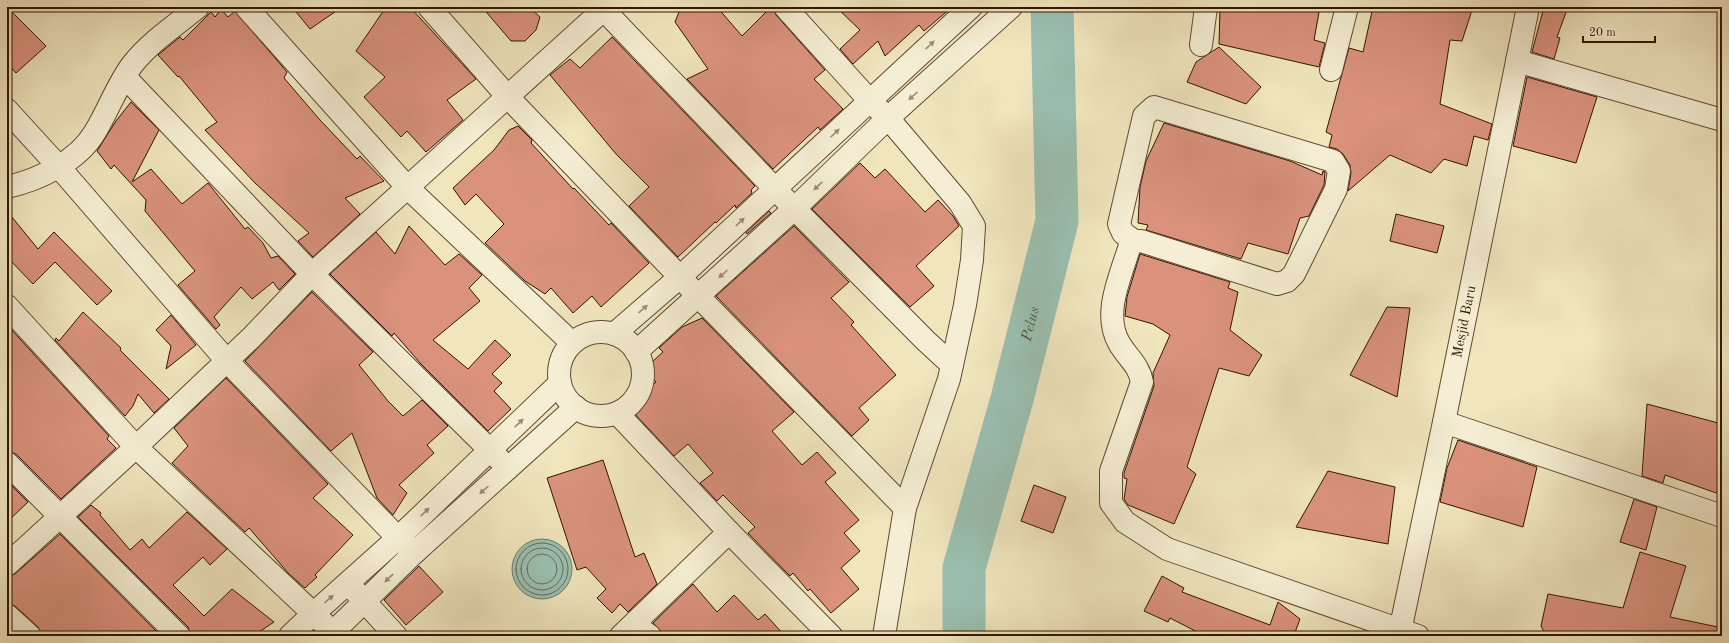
<svg xmlns="http://www.w3.org/2000/svg" width="1729" height="643" font-family="'Old Standard TT',serif">
  <rect width="100%" height="100%" fill="#f0e5bd"/>
  <filter id="stains"><feTurbulence type="fractalNoise" baseFrequency=".005" numOctaves="4"/><feColorMatrix values="0 0 0 0 .2 0 0 0 0 .09 0 0 0 0 .02 0 0 0 .5 -.17"/></filter>
  <radialGradient id="worn" r=".72"><stop offset=".6" stop-color="#630" stop-opacity="0"/><stop offset="1" stop-color="#630" stop-opacity=".3"/></radialGradient>
  <path fill="#9abfb0" stroke="#707b6a" d="M512 569a30 30 0 1 1 60 0a30 30 0 1 1-60 0Z"/>
  <g fill="none" stroke-linecap="round" stroke-linejoin="round">
    <path stroke="#666a58" stroke-width="1" d="M516 569a26 26 0 1 1 52 0a26 26 0 1 1-52 0Z
      M521 569a21 21 0 1 1 42 0a21 21 0 1 1-42 0Z
      M527 569a15 15 0 1 1 30 0a15 15 0 1 1-30 0Z"/>
    <path stroke="#9abfb0" stroke-width="43" id="s1" d="M964,636V568L1012,399L1057,221L1052,7"/>
  </g>
  <path fill="#da927d" stroke="#311500" d="M7,7L46,46L16,73L7,63Z
    M292,7H342L310,29Z
    M386,7H410L476,79L447,100L463,120L426,152L407,131L401,137L364,97L385,77L356,51Z
    M482,7H529L540,17L536,30L525,41H511Z
    M681,7H717L742,36L771,7H773L776,15L825,70L814,79L843,109L820,130L818,127L773,169L687,79L708,69L675,22Z
    M836,7H952L924,31L919,25L885,56L878,41L853,64L840,49L860,30Z
    M1220,7H1320L1314,40L1325,43L1319,67L1219,44Z
    M1373,7H1473L1462,41L1450,40L1440,104L1492,124L1488,140L1474,136L1467,166L1444,159L1431,173L1390,155L1348,191L1351,173L1350,165L1343,154L1337,149L1329,147L1332,135L1326,132L1349,48L1363,52Z
    M1544,7H1568L1557,37L1560,38L1554,59L1532,52Z
    M221,9L228,17L235,11L287,72L284,78L320,120L357,159L360,156L384,181L345,198L360,214L313,257L298,241L309,233L255,183L205,130L217,122L179,76L178,77L158,55L180,37L183,40L211,12L215,17Z
    M612,37L755,186L751,190L752,193L736,208L735,205L716,223L715,222L678,257L629,206L649,187L616,154L550,75L570,59L580,68Z
    M1219,47L1261,87L1246,104L1187,82L1196,62Z
    M1527,77L1597,97L1576,163L1513,146Z
    M131,102L159,130L132,182L151,169L182,204L208,183L245,229L248,227L263,243L271,258L278,256L295,274L279,290L273,282L252,299L241,287L214,317L220,325L216,329L178,285L195,271L145,211L146,200L114,165L111,169L97,151L116,121Z
    M1164,123L1290,161L1322,175L1323,171L1325,172L1324,185L1309,216L1300,218L1288,254L1248,243L1241,259L1146,230L1148,225L1138,223L1140,187L1146,161Z
    M518,126L532,140L531,143L573,189L574,188L609,225L611,223L649,263L601,307L592,296L573,313L551,288L545,294L525,281L485,243L504,224L476,194L465,205L453,188L494,150L509,130Z
    M860,163L875,178L885,169L925,212L938,200L953,216L959,226L916,266L934,286L910,307L812,209Z
    M7,211L38,249L54,232L112,291L97,305L55,262L33,284L7,257Z
    M769,211L771,213L747,234L746,232Z
    M1396,214L1444,226L1437,253L1390,241Z
    M409,226L445,265L459,254L482,275L469,288L480,301L433,340L468,369L495,340L511,355L492,374L502,383L494,391L511,409L488,431L421,364L394,333L392,336L330,274L376,232L395,254Z
    M794,226L849,282L831,298L854,322L851,325L896,375L859,408L869,420L852,436L716,296Z
    M1140,254L1230,282L1228,288L1238,292L1230,330L1262,355L1249,376L1219,368L1187,467L1196,474L1174,524L1128,505L1124,499L1127,479L1124,478V473L1154,386L1153,373L1170,335L1153,324L1125,316L1127,297Z
    M312,292L373,352L359,365L388,401L403,416L422,400L448,426L427,445L434,453L399,485L407,493L393,515L377,498L352,433L331,451L245,361Z
    M1387,307L1410,308L1397,397L1350,375Z
    M83,312L121,348L120,350L169,399L154,413L138,394L133,406L125,416L55,340L56,338L59,341Z
    M171,315L196,345L166,369L171,346L156,330Z
    M702,318L794,412L772,431L802,465L817,452L836,473L825,482L859,520L844,533L860,551L841,568L859,589L831,613L810,589L808,591L793,573L790,576L748,533L755,527L723,495L717,501L700,483L713,473L688,444L674,456L632,411L648,396L645,392L656,382L644,369L663,352L659,348L682,327Z
    M7,325L109,436L107,439L116,448L61,499L16,454L7,451Z
    M226,378L328,484L313,498L353,535L315,575L317,577L305,588L289,574L249,528L245,532L172,463L188,446L174,428Z
    M1647,404L1722,424V495L1665,475L1663,483L1642,476Z
    M1458,440L1537,467L1523,527L1440,502L1447,468Z
    M603,460L635,557L644,553L657,584L628,612L620,604L612,613L597,598L606,589L586,567L577,570L547,478Z
    M1328,471L1395,487L1388,544L1296,527Z
    M7,481L28,502L7,522Z
    M1034,485L1066,497L1053,533L1021,521Z
    M1634,499L1657,507L1646,550L1620,542Z
    M91,505L101,513L100,515L130,550L142,539L149,548L187,512L227,549L210,565L203,557L173,585L204,616L232,589L274,622L253,636H191L188,627L78,517Z
    M60,534L161,636H42L38,627L15,606L7,603V577L15,574Z
    M1640,552L1686,566L1670,617L1718,627L1717,636H1546L1541,626L1548,594L1623,608Z
    M419,566L443,592L406,625L384,600Z
    M1162,576L1184,588L1182,592L1270,625L1278,602L1300,619L1294,635L1296,636H1205L1170,618L1168,622L1144,611Z
    M693,584L717,612L734,595L758,620L765,614L785,636H662L661,631L653,623Z"/>
  <g fill="none" stroke-linecap="round" stroke-linejoin="round">
    <g stroke="#61492f" stroke-width="24">
      <g id="minor">
        <path d="M246,7L408,188L572,343"/>
        <path d="M429,7L507,96L698,296L905,508"/>
        <path d="M601,7L775,189L926,341L952,365"/>
        <path d="M785,7L870,101L888,118L960,203L974,226L972,260L965,305L949,379L905,508L884,636"/>
        <path d="M1201,45L1206,7"/>
        <path d="M1517,61L1722,120"/>
        <path d="M1331,70L1347,7"/>
        <path d="M125,77L312,274L508,468"/>
        <path d="M7,110L59,167L227,361L398,538L415,552"/>
        <path d="M7,187C39,180 78,161 95,132C108,111 117,85 132,65C150,42 176,25 198,7"/>
        <path d="M1134,241L1123,233L1119,224L1144,116L1154,107L1333,161L1339,171L1336,189L1294,274L1287,281L1277,284L1141,241H1134L1130,245C1121,276 1102,313 1119,343C1127,357 1139,365 1142,382L1111,471V503L1125,522L1167,549L1418,636"/>
        <path d="M7,306L136,447L333,632"/>
        <circle cx="601" cy="374" r="42"/>
        <path d="M614,334L680,277L971,7"/>
        <path d="M636,352L795,208L888,118L1011,7"/>
        <path d="M617,413L729,532L831,636"/>
        <path d="M1444,422L1722,516"/>
        <path d="M7,463L179,636"/>
        <path d="M7,565L136,447L252,337L312,274L603,10"/>
        <path d="M355,591L396,636"/>
        <path d="M7,615L30,636"/>
        <path d="M634,624L650,636"/>
        <path d="M290,636L313,614L398,538L560,383"/>
        <path d="M329,636L415,552L576,407"/>
        <path d="M621,636L729,532"/>
        <path id="s2" d="M1399,636L1444,422L1528,7"/>
      </g>
    </g>
    <use href="#minor" stroke="#f5eed4" stroke-width="22"/>
  </g>
  <defs><path id="oneway-solid" d="M-6-.8H1V-3.2L6.5 0L1 3.2V.8H-6Z"/></defs>
  <g fill="#9d8c75">
    <use href="#oneway-solid" transform="translate(930 45) rotate(-43)"/>
    <use href="#oneway-solid" transform="translate(913 96) rotate(138)"/>
    <use href="#oneway-solid" transform="translate(835 133) rotate(-43)"/>
    <use href="#oneway-solid" transform="translate(818 186) rotate(136)"/>
    <use href="#oneway-solid" transform="translate(740 222) rotate(-43)"/>
    <use href="#oneway-solid" transform="translate(723 274) rotate(138)"/>
    <use href="#oneway-solid" transform="translate(643 309) rotate(-41)"/>
    <use href="#oneway-solid" transform="translate(519 423) rotate(-43)"/>
    <use href="#oneway-solid" transform="translate(484 490) rotate(138)"/>
    <use href="#oneway-solid" transform="translate(425 512) rotate(-44)"/>
    <use href="#oneway-solid" transform="translate(389 578) rotate(136)"/>
    <use href="#oneway-solid" transform="translate(329 599) rotate(-42)"/>
  </g>
  <g text-anchor="middle" dominant-baseline="central" stroke-width="3" stroke-linejoin="round" paint-order="stroke">
    <g font-size="14" fill="#311500" stroke="#f5eed4">
      <text stroke="none"><textPath href="#s2" startOffset="321">Mesjid Baru</textPath></text>
    </g>
    <g font-size="15" font-style="italic" fill="#56503e" stroke="#f5eed4">
      <text stroke="none"><textPath href="#s1" startOffset="321">Pelus</textPath></text>
    </g>
  </g>
  <rect width="1729" height="643" fill="none" stroke="#f0e5bd" stroke-width="24"/>
  <rect x="8" y="8" width="1713" height="627" fill="none" stroke="#311500" stroke-width="2"/>
  <rect x="12" y="12" width="1705" height="619" fill="none" stroke="#311500"/>
  <path d="M1583 36v6h72v-6" fill="none" stroke="#311500" stroke-width="2"/>
  <text x="1589" y="36" font-size="12" fill="#311500" stroke="#f5eed4" stroke-width="3" paint-order="stroke">20 m</text>
  <rect width="100%" height="100%" filter="url(#stains)"/>
  <rect width="100%" height="100%" fill="url(#worn)"/>
</svg>
